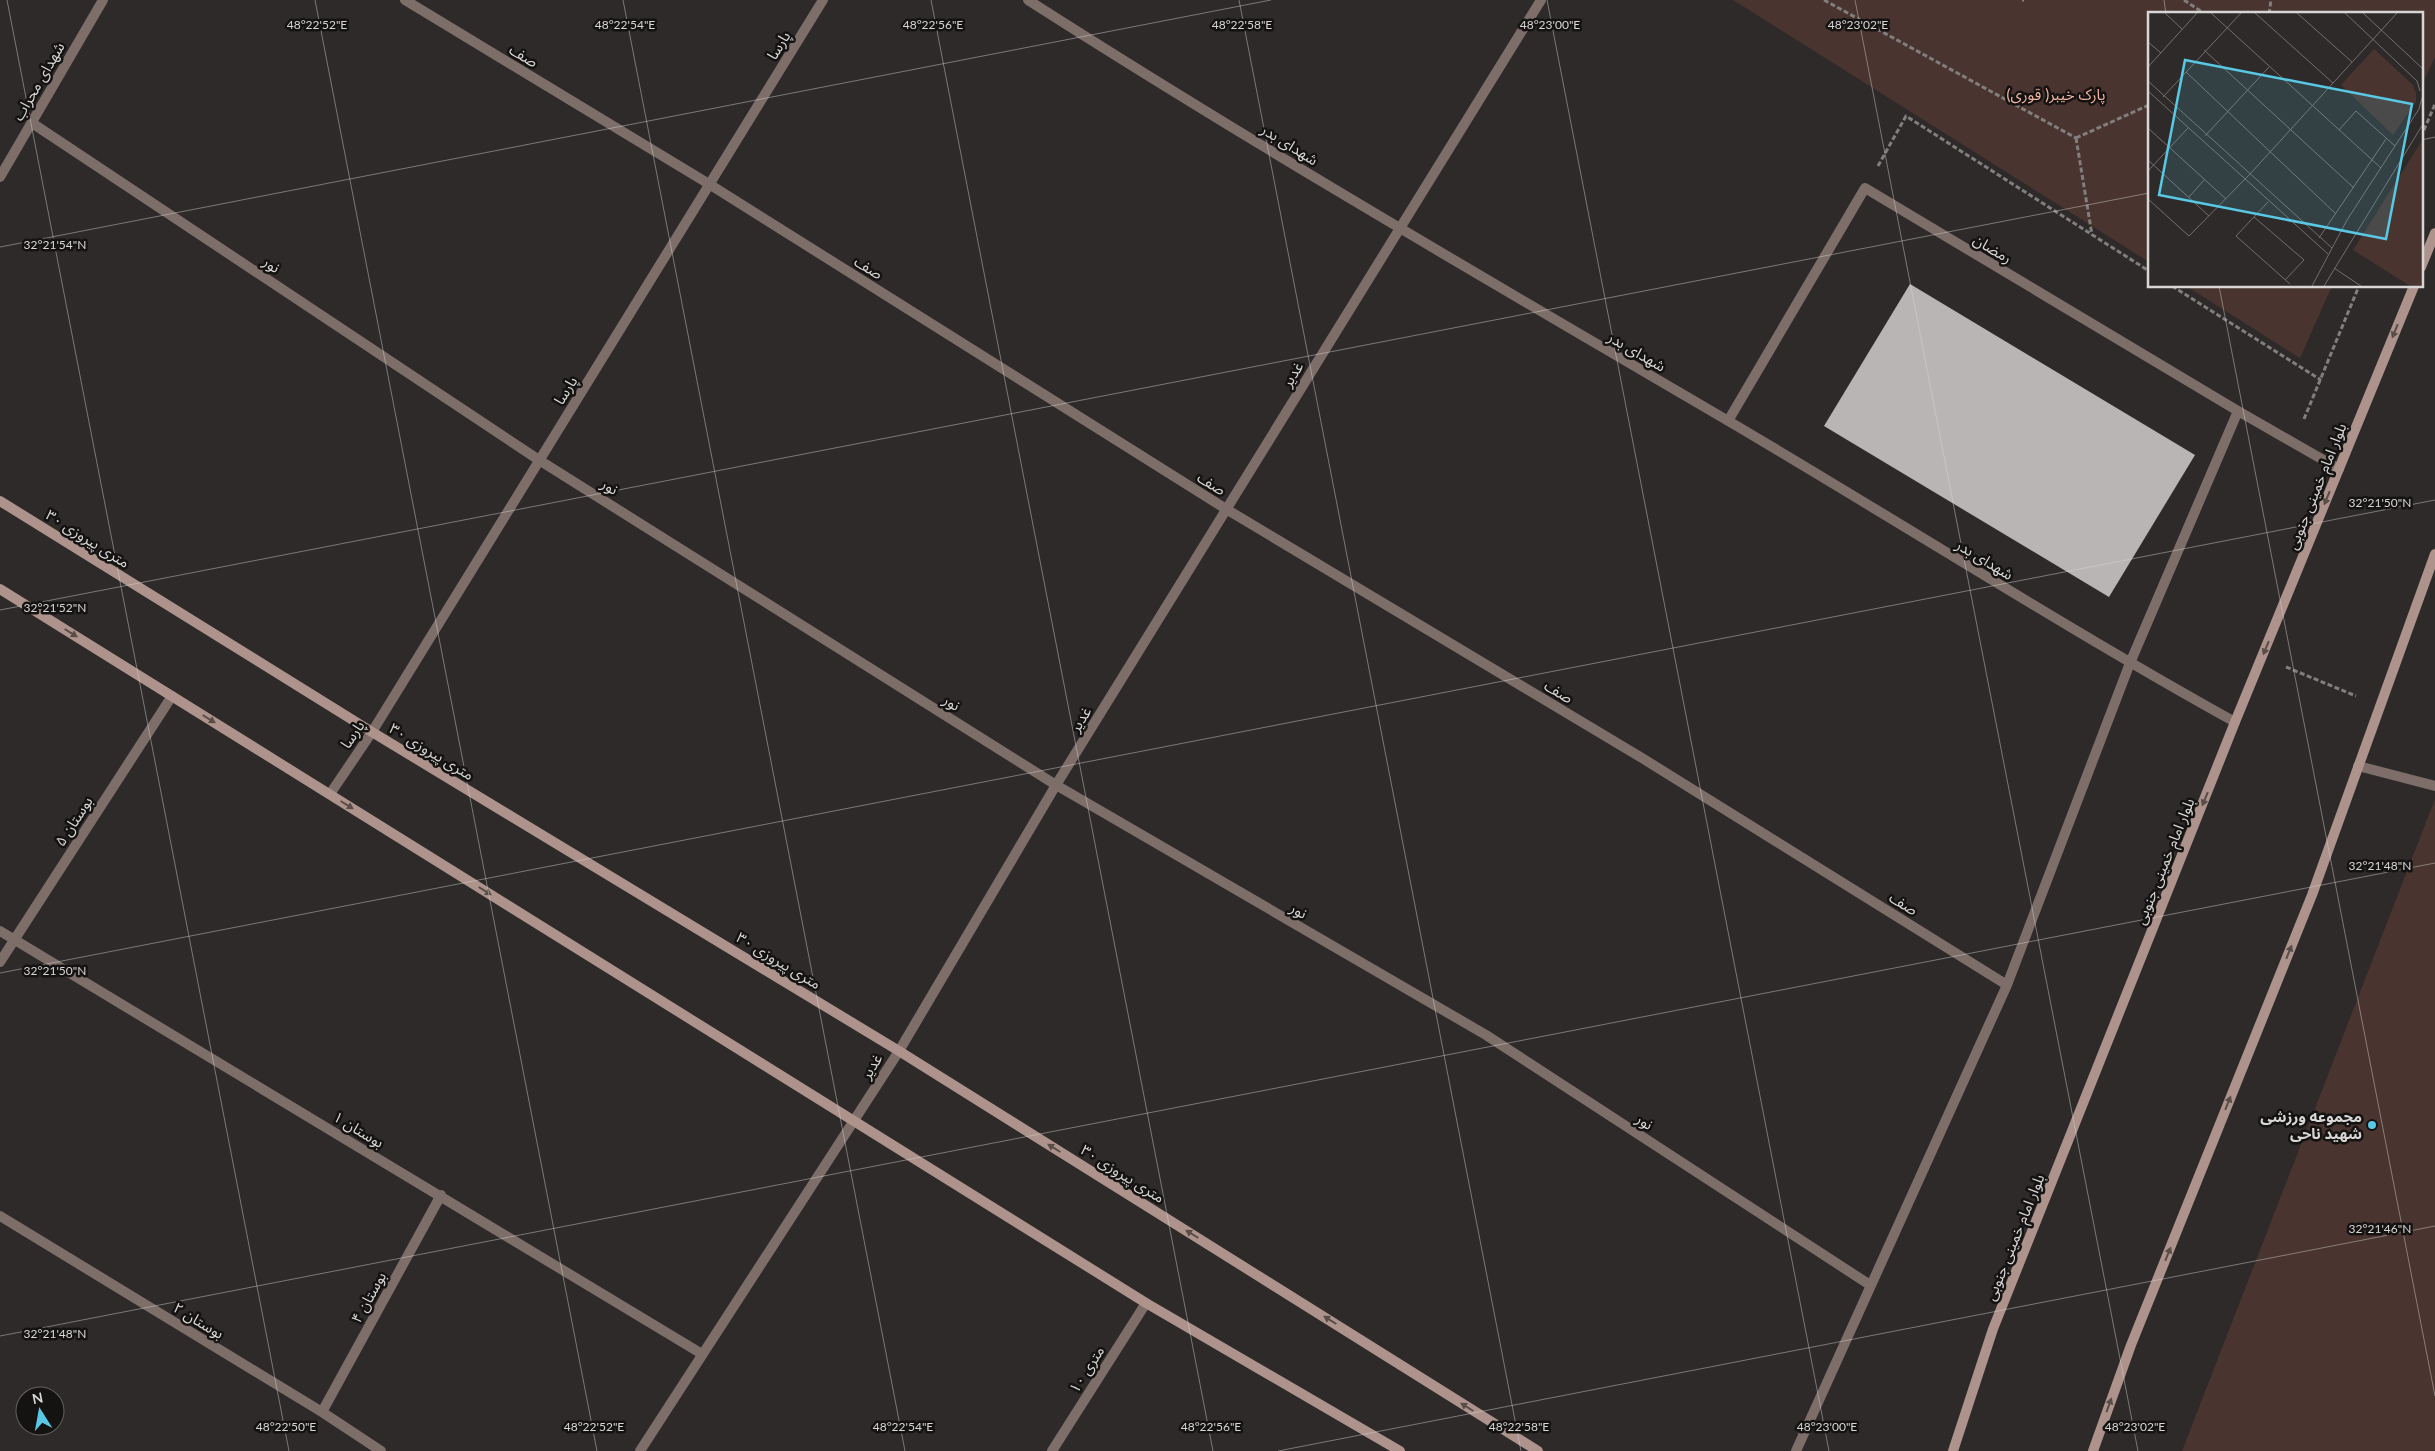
<svg xmlns="http://www.w3.org/2000/svg" width="2435" height="1451" font-family="Lato,'Noto Sans Arabic',sans-serif">
  <rect width="100%" height="100%" fill="#2d2a29"/>
  <path fill="#49342f" d="M1733,0H2435V57L2421,87V14H2149V262Z
    M2186,286H2332L2300,358Z
    M2435,799V1451H2182Z"/>
  <path fill="#b9b5b4" d="M1910,284L2195,455L2109,597L1824,426Z"/>
  <g fill="none" stroke-linecap="round" stroke-linejoin="round">
    <path stroke="#817e7d" stroke-width="3" stroke-dasharray="5 2.5" stroke-linecap="butt" d="M1824,0L2076,138
      M2022,0H2024
      M2184,0L2205,14
      M2269,14L2271,0
      M2421,137L2435,104
      M2076,138L2092,235
      M2076,138L2149,105
      M1878,166L1906,116L2149,271
      M2172,286L2321,380
      M2304,419L2359,286
      M2286,667L2356,696"/>
    <path stroke="#7e6e69" stroke-width="10" d="M2358,766L2435,786"/>
    <path stroke="#7e6e69" stroke-width="10" d="M405,0L709,184L1226,509L1642,758L2007,985
      M1028,0C1256,146 1491,282 1725,419C1895,519 2062,626 2235,722
      M32,123L539,460L1056,785L1486,1035L1870,1285
      M0,177L103,0
      M1728,421L1865,188L2238,411L2339,469
      M330,794L372,732L823,0
      M0,931L702,1354
      M0,962L172,696
      M0,1216L322,1412L381,1451
      M322,1412L441,1195
      M640,1451L899,1051L1056,785L1541,0
      M1052,1451L1146,1303
      M1796,1451L2007,985L2130,663L2238,411"/>
    <path stroke="#ad938c" stroke-width="10" d="M2421,267L2435,233
      M0,501L372,732L899,1051L1538,1451
      M0,589L1146,1303L1400,1451
      M1953,1451L1993,1329L2235,722L2414,286
      M2093,1451L2131,1345L2312,895L2435,554"/>
  </g>
  <defs><path id="oneway-solid" d="M-6-.8H1V-3.2L6.5 0L1 3.2V.8H-6Z" transform="scale(1.25)"/></defs>
  <g fill="#594d49">
    <use href="#oneway-solid" transform="translate(2395 331) rotate(112)"/>
    <use href="#oneway-solid" transform="translate(2327 498) rotate(112)"/>
    <use href="#oneway-solid" transform="translate(71 633) rotate(32)"/>
    <use href="#oneway-solid" transform="translate(2266 648) rotate(112)"/>
    <use href="#oneway-solid" transform="translate(209 719) rotate(32)"/>
    <use href="#oneway-solid" transform="translate(2205 799) rotate(112)"/>
    <use href="#oneway-solid" transform="translate(347 805) rotate(32)"/>
    <use href="#oneway-solid" transform="translate(485 891) rotate(32)"/>
    <use href="#oneway-solid" transform="translate(2289 952) rotate(-68)"/>
    <use href="#oneway-solid" transform="translate(2228 1103) rotate(-68)"/>
    <use href="#oneway-solid" transform="translate(1054 1148) rotate(-148)"/>
    <use href="#oneway-solid" transform="translate(1192 1234) rotate(-148)"/>
    <use href="#oneway-solid" transform="translate(2168 1254) rotate(-68)"/>
    <use href="#oneway-solid" transform="translate(1330 1320) rotate(-148)"/>
    <use href="#oneway-solid" transform="translate(2109 1405) rotate(-70)"/>
    <use href="#oneway-solid" transform="translate(1467 1407) rotate(-148)"/>
  </g>
  <path fill="none" stroke="#d9d7d6" stroke-width="1" stroke-opacity="0.45" d="M7,0L289,1451M315,0L597,1451M623,0L905,1451M931,0L1213,1451M1239,0L1521,1451M1547,0L1829,1451M1855,0L2138,1451M2164,0L2166,14M2421,140L2435,137M0,247L1271,0M2219,286L2435,1396M0,610L2149,193M0,973L2435,500M0,1336L2435,863M1278,1451L2435,1226"/>
  <circle fill="#59c8e4" stroke="#141312" stroke-width="2" cx="2372" cy="1125" r="5"/>
  <g text-anchor="middle" dominant-baseline="central" stroke-width="5" stroke-linejoin="round" paint-order="stroke">
    <g font-size="15" fill="#d9d7d6" stroke="#141312">
      <text transform="translate(778 45) rotate(-58)">پارسا</text>
      <text transform="translate(524 55) rotate(31)">صف</text>
      <text transform="translate(38 81) rotate(-60)">شهدای محراب</text>
      <text transform="translate(1290 144) rotate(32)">شهدای بدر</text>
      <text transform="translate(1993 248) rotate(31)">رمضان</text>
      <text transform="translate(272 264) rotate(34)">نور</text>
      <text transform="translate(869 267) rotate(32)">صف</text>
      <text transform="translate(1637 351) rotate(30)">شهدای بدر</text>
      <text transform="translate(1292 374) rotate(-58)">غدیر</text>
      <text transform="translate(565 390) rotate(-58)">پارسا</text>
      <text transform="translate(1212 483) rotate(32)">صف</text>
      <text transform="translate(610 486) rotate(32)">نور</text>
      <text transform="translate(2316 486) rotate(-68)">بلوار امام خمینی جنوبی</text>
      <text transform="translate(88 538) rotate(32)">۳۰ متری پیروزی</text>
      <text transform="translate(1985 559) rotate(31)">شهدای بدر</text>
      <text transform="translate(1559 691) rotate(31)">صف</text>
      <text transform="translate(952 702) rotate(32)">نور</text>
      <text transform="translate(1080 719) rotate(-58)">غدیر</text>
      <text transform="translate(352 734) rotate(-56)">پارسا</text>
      <text transform="translate(432 751) rotate(31)">۳۰ متری پیروزی</text>
      <text transform="translate(73 821) rotate(-57)">بوستان ۵</text>
      <text transform="translate(2164 861) rotate(-68)">بلوار امام خمینی جنوبی</text>
      <text transform="translate(1904 903) rotate(32)">صف</text>
      <text transform="translate(1299 910) rotate(30)">نور</text>
      <text transform="translate(779 960) rotate(31)">۳۰ متری پیروزی</text>
      <text transform="translate(871 1066) rotate(-58)">غدیر</text>
      <text transform="translate(1645 1121) rotate(33)">نور</text>
      <text transform="translate(359 1129) rotate(31)">بوستان ۱</text>
      <text transform="translate(1123 1173) rotate(32)">۳۰ متری پیروزی</text>
      <text transform="translate(2014 1237) rotate(-68)">بلوار امام خمینی جنوبی</text>
      <text transform="translate(368 1297) rotate(-61)">بوستان ۴</text>
      <text transform="translate(199 1320) rotate(31)">بوستان ۲</text>
      <text transform="translate(1086 1369) rotate(-58)">۱۰ متری</text>
    </g>
    <g font-size="15" fill="#f5b6a3" stroke="#141312">
      <text x="2056" y="94">پارک خیبر( قوری)</text>
    </g>
    <g font-size="15" font-weight="bold" fill="#d9d7d6" stroke="#141312" text-anchor="end">
      <text x="2362" y="1116">مجموعه ورزشی<tspan x="2362" dy="17">شهید ناحی</tspan></text>
    </g>
  </g>
  <g transform="translate(2148 12)">
    <rect width="275" height="275" fill="#2d2a29"/>
    <path d="M226,37L265,73L268,81V90L245,123L193,73ZM275,127V274H262L205,238Z" fill="#49342f"/>
    <path fill="none" stroke="#726f6e" stroke-width="1" d="M17,1L34,17M63,1L233,156M107,1L185,71M149,1L204,50M197,1L269,69L272,79M215,1L275,57M0,30L13,41M56,38L206,176M0,55L49,1M38,60L188,202M0,69L184,236M0,79L180,242M15,85L93,1M0,116L78,187M191,118L208,99L247,134M57,124L121,55M0,148L61,204M0,159L40,116M41,185L57,167M0,187L41,224L102,162L249,1M120,190L88,224L142,272M106,205L156,248L137,268M171,226L238,127M186,256L213,274M164,274L199,208L271,97L274,86M176,274L275,112"/>
    <path fill="#59c8e4" fill-opacity="0.15" stroke="#59c8e4" stroke-width="2.5" d="M37,48L264,92L238,227L11,183Z"/>
    <rect width="275" height="275" fill="none" stroke="#d9d7d6" stroke-width="2.5"/>
  </g>
  <g font-size="12" text-anchor="middle" fill="#d9d7d6" stroke="#141312" stroke-width="5" stroke-linejoin="round" paint-order="stroke">
    <text x="317" y="29">48°22'52"E</text>
    <text x="625" y="29">48°22'54"E</text>
    <text x="933" y="29">48°22'56"E</text>
    <text x="1242" y="29">48°22'58"E</text>
    <text x="1550" y="29">48°23'00"E</text>
    <text x="1858" y="29">48°23'02"E</text>
    <text x="55" y="249">32°21'54"N</text>
    <text x="2380" y="507">32°21'50"N</text>
    <text x="55" y="612">32°21'52"N</text>
    <text x="2380" y="870">32°21'48"N</text>
    <text x="55" y="975">32°21'50"N</text>
    <text x="2380" y="1233">32°21'46"N</text>
    <text x="55" y="1338">32°21'48"N</text>
    <text x="286" y="1431">48°22'50"E</text>
    <text x="594" y="1431">48°22'52"E</text>
    <text x="903" y="1431">48°22'54"E</text>
    <text x="1211" y="1431">48°22'56"E</text>
    <text x="1519" y="1431">48°22'58"E</text>
    <text x="1827" y="1431">48°23'00"E</text>
    <text x="2135" y="1431">48°23'02"E</text>
  </g>
  <g transform="translate(40 1411) rotate(349)"><circle r="24" fill="#141312" stroke="#636160"/>
  <path d="M0-4L9 19L0 12L-9 19Z" fill="#59c8e4"/>
  <text y="-8" font-size="14" font-weight="bold" text-anchor="middle" fill="#d9d7d6">N</text>
  </g>
</svg>
